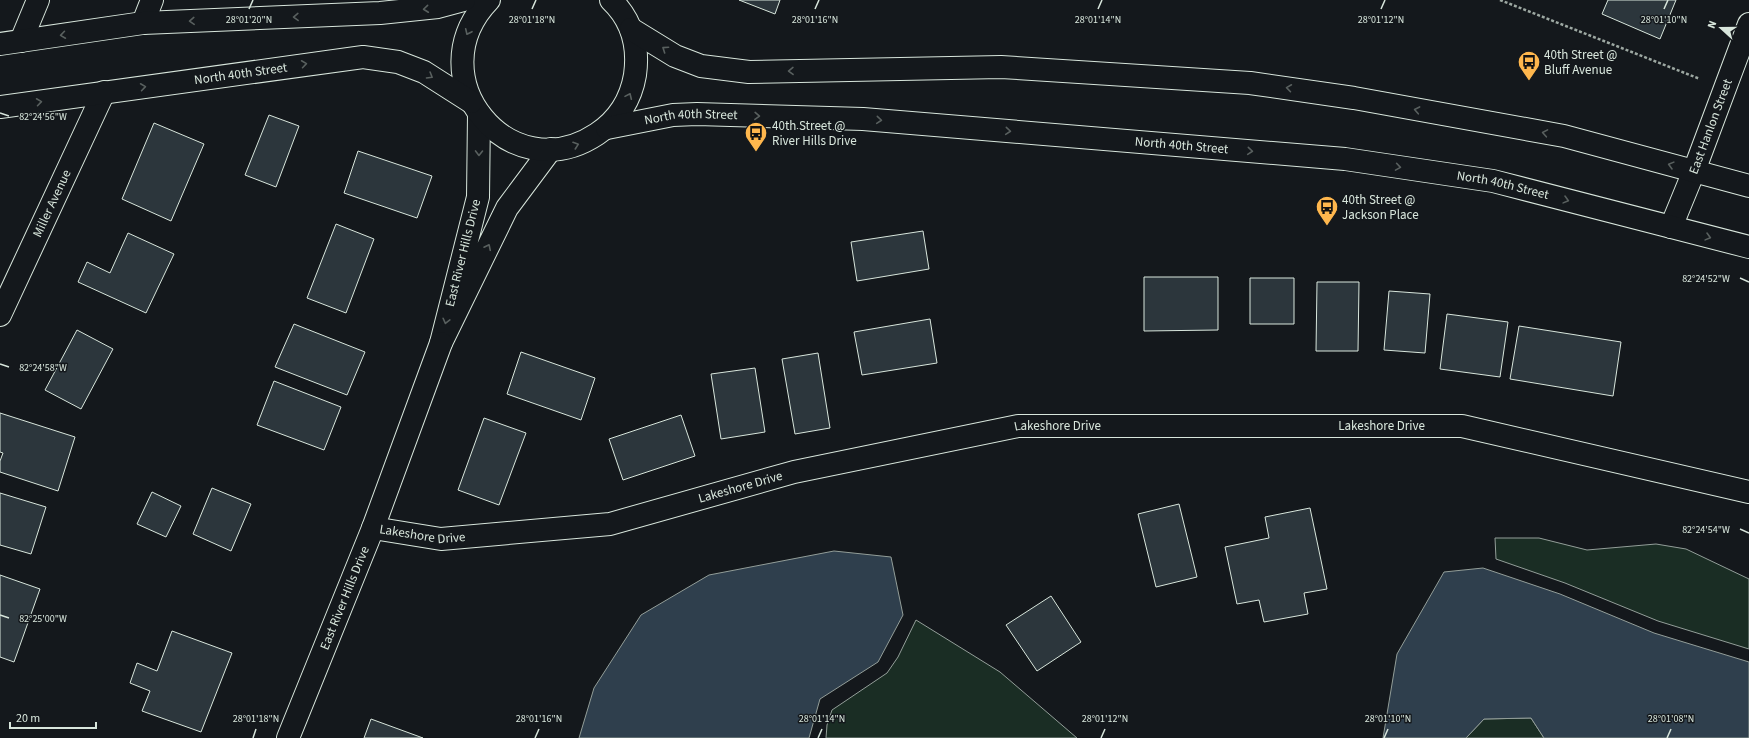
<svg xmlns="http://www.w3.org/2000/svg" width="1749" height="738" font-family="'Source Sans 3',sans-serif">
  <rect width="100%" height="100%" fill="#14181c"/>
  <path fill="#1a2d24" stroke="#939e99" d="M1495,538H1539L1587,550L1656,544L1686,549L1749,579V649L1658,621L1565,583L1496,559Z
    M916,620L1000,672L1077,738H826L827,725L832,710L887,673L898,657Z
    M1531,718L1544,738H1466L1484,719Z"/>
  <path fill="#2f3f4d" stroke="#939e99" d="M834,551L891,557L903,615L878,662L820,699L809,738H579L594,688L641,615L709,575Z
    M1483,568L1560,594L1654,633L1749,662V738H1544L1531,718L1484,719L1466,738H1383L1397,654L1444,572Z"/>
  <path fill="#2c363c" stroke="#d8e6dc" d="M739,0H780L775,14Z
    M1608,0H1676L1660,39L1602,14Z
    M269,115L299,126L276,187L245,175Z
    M154,123L204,144L171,221L122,199Z
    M358,151L432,176L417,218L344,193Z
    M336,224L374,239L346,313L307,298Z
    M923,231L929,269L857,281L851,242Z
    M128,233L174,254L146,313L78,282L87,262L110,273Z
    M1144,277H1218V330L1144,331Z
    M1250,278H1294V324H1250Z
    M1317,282H1359L1358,351H1316Z
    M1389,291L1430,294L1425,353L1384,350Z
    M1447,314L1508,322L1500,377L1440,369Z
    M930,319L937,363L862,375L854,332Z
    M294,324L365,352L347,395L275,367Z
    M1519,326L1621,342L1613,396L1510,379Z
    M77,330L113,349L81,409L45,390Z
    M521,352L595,378L581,420L507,394Z
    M818,353L830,428L795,434L782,359Z
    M755,368L765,432L721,439L711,374Z
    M274,381L341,407L324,450L257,425Z
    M0,413L75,437L58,491L0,472V461L3,453L0,452Z
    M681,415L695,456L623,480L609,439Z
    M484,418L526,433L499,505L458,490Z
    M212,488L251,504L231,551L193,534Z
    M152,492L181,506L166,537L137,524Z
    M0,493L46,507L31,554L0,545Z
    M1179,504L1197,577L1156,587L1138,514Z
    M1310,508L1327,589L1304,593L1308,614L1264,622L1259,600L1237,604L1225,547L1269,538L1265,517Z
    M0,575L40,589L14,662L0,657Z
    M1051,596L1081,642L1037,671L1006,625Z
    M172,631L232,653L201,732L142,711L150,691L130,683L137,663L157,671Z
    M371,719L423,738H364Z"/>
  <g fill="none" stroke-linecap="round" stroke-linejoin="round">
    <g stroke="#d8e6dc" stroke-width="24">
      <g id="minor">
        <path d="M143,23L152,0"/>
        <path d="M21,41L38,0"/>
        <path d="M479,114L478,197L441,343L507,208L551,149"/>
        <path id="s1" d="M1671,227L1694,171L1749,24"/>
        <path id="s2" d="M0,315L104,92"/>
        <path id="s3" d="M373,528L441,539L610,524L794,472L1018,426H1462L1749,492"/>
        <path id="s4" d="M288,738L373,528L441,343"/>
      </g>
    </g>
    <g stroke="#d8e6dc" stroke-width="24">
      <g id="major">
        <path d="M489,0C415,77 510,192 597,134C618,120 631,99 635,75C639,47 632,20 611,0"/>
        <path d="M631,29L675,56L701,66L749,72L1001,67L1250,83L1354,98L1564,136L1749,186"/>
        <path d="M0,44L143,23L380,13L438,7L464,0"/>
        <path id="s5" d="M0,107L363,57L398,62L424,72L471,102"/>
        <path id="s6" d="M607,128L673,115L697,114L863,119L1345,159L1493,181L1749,247"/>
      </g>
    </g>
    <path stroke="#9da8a2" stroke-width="2.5" stroke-dasharray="3 2" stroke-linecap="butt" d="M1500,0L1700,79"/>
    <use href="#minor" stroke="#14181c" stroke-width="22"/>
    <use href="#major" stroke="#14181c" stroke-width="22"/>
  </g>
  <defs><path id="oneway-chevron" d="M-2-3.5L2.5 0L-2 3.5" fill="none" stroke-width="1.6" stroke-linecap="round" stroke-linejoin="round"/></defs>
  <g stroke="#59605f">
    <use href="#oneway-chevron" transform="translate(426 9) rotate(174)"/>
    <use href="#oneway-chevron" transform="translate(296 17) rotate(178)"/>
    <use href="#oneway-chevron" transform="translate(192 21) rotate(177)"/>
    <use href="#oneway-chevron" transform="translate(468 32) rotate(115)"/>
    <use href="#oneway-chevron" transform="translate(63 35) rotate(172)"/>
    <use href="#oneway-chevron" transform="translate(665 49) rotate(-146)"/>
    <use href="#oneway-chevron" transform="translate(304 64) rotate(-8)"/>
    <use href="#oneway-chevron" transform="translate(791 71) rotate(179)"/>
    <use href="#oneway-chevron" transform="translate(430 76) rotate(31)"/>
    <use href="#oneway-chevron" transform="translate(143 87) rotate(-8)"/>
    <use href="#oneway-chevron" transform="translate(1289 88) rotate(-172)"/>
    <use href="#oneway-chevron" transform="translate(629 96) rotate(-66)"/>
    <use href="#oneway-chevron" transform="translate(39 102) rotate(-8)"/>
    <use href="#oneway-chevron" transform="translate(1417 110) rotate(-169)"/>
    <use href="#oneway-chevron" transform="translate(757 116) rotate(2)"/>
    <use href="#oneway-chevron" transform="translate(879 120) rotate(5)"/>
    <use href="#oneway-chevron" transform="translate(1008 131) rotate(5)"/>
    <use href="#oneway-chevron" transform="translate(1545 133) rotate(-170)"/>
    <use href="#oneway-chevron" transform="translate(576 145) rotate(-19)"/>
    <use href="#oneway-chevron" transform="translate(1250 151) rotate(5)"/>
    <use href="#oneway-chevron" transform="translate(479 153) rotate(91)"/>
    <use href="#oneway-chevron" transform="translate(1671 165) rotate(-165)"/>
    <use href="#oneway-chevron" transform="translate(1398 167) rotate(9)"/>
    <use href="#oneway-chevron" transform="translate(1566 200) rotate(15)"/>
    <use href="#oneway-chevron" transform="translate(1708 237) rotate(15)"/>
    <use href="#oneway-chevron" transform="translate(488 247) rotate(-64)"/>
    <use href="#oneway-chevron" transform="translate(446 321) rotate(104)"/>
  </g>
  <path fill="none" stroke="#d8e6dc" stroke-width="1.5" d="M249,9L253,0M532,9L536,0M815,9L819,0M1098,9L1102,0M1381,9L1385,0M1664,9L1668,0M0,113L9,116M1740,278L1749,282M0,364L9,367M1740,529L1749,533M0,615L9,618M253,738L256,729M535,738L539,729M818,738L822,729M1101,738L1105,729M1384,738L1388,729M1667,738L1671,729"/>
  <defs>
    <g id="bus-pin" transform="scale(1.15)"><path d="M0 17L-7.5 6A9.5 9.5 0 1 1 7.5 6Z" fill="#ffb74d" stroke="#14181c"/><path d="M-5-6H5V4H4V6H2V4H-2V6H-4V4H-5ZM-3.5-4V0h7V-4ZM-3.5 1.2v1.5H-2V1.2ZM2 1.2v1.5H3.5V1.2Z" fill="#111"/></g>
  </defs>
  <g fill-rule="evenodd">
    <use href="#bus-pin" x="1529" y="62"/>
    <use href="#bus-pin" x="756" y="133"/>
    <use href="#bus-pin" x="1327" y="207"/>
  </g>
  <g text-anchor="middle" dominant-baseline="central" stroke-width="3" stroke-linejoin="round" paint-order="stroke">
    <g font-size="13" fill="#d8e6dc" stroke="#14181c" text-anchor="start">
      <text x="1544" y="55">40th Street @<tspan x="1544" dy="15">Bluff Avenue</tspan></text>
      <text x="772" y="126">40th Street @<tspan x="772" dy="15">River Hills Drive</tspan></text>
      <text x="1342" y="200">40th Street @<tspan x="1342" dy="15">Jackson Place</tspan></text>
    </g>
    <g font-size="13" fill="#d8e6dc" stroke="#14181c">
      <text stroke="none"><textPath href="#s5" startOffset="243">North 40th Street</textPath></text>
      <text stroke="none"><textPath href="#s6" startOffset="85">North 40th Street</textPath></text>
      <text stroke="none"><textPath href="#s1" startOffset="108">East Hanlon Street</textPath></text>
      <text stroke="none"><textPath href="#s6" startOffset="577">North 40th Street</textPath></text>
      <text stroke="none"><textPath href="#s6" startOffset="901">North 40th Street</textPath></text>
      <text stroke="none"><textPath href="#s2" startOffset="123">Miller Avenue</textPath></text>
      <text transform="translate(463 253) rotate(-76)">East River Hills Drive</text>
      <text stroke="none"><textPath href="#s3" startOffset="1022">Lakeshore Drive</textPath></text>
      <text stroke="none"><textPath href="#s3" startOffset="698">Lakeshore Drive</textPath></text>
      <text stroke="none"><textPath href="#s3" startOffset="374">Lakeshore Drive</textPath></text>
      <text stroke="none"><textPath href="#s3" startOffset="50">Lakeshore Drive</textPath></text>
      <text stroke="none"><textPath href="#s4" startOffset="151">East River Hills Drive</textPath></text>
    </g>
  </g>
  <g font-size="10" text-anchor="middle" fill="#d8e6dc" stroke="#14181c" stroke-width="3" stroke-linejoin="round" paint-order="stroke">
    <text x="815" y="23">28°01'16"N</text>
    <text x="1098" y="23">28°01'14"N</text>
    <text x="249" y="23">28°01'20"N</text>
    <text x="532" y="23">28°01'18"N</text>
    <text x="1381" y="23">28°01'12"N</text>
    <text x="1664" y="23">28°01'10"N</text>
    <text x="43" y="120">82°24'56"W</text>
    <text x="1706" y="282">82°24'52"W</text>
    <text x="43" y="371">82°24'58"W</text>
    <text x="1706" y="533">82°24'54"W</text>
    <text x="43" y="622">82°25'00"W</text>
    <text x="256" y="722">28°01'18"N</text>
    <text x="539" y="722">28°01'16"N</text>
    <text x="822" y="722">28°01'14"N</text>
    <text x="1105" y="722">28°01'12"N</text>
    <text x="1388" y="722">28°01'10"N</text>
    <text x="1671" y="722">28°01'08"N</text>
  </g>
  <g transform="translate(1721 28) rotate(291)" stroke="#14181c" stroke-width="3" paint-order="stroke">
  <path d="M0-3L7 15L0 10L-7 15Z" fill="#d8e6dc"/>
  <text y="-6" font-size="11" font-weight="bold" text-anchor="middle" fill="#d8e6dc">N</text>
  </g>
  <path d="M10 722v6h86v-6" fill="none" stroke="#d8e6dc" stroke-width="2"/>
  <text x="16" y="722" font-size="12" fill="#d8e6dc" stroke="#14181c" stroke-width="3" paint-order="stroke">20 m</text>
</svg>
